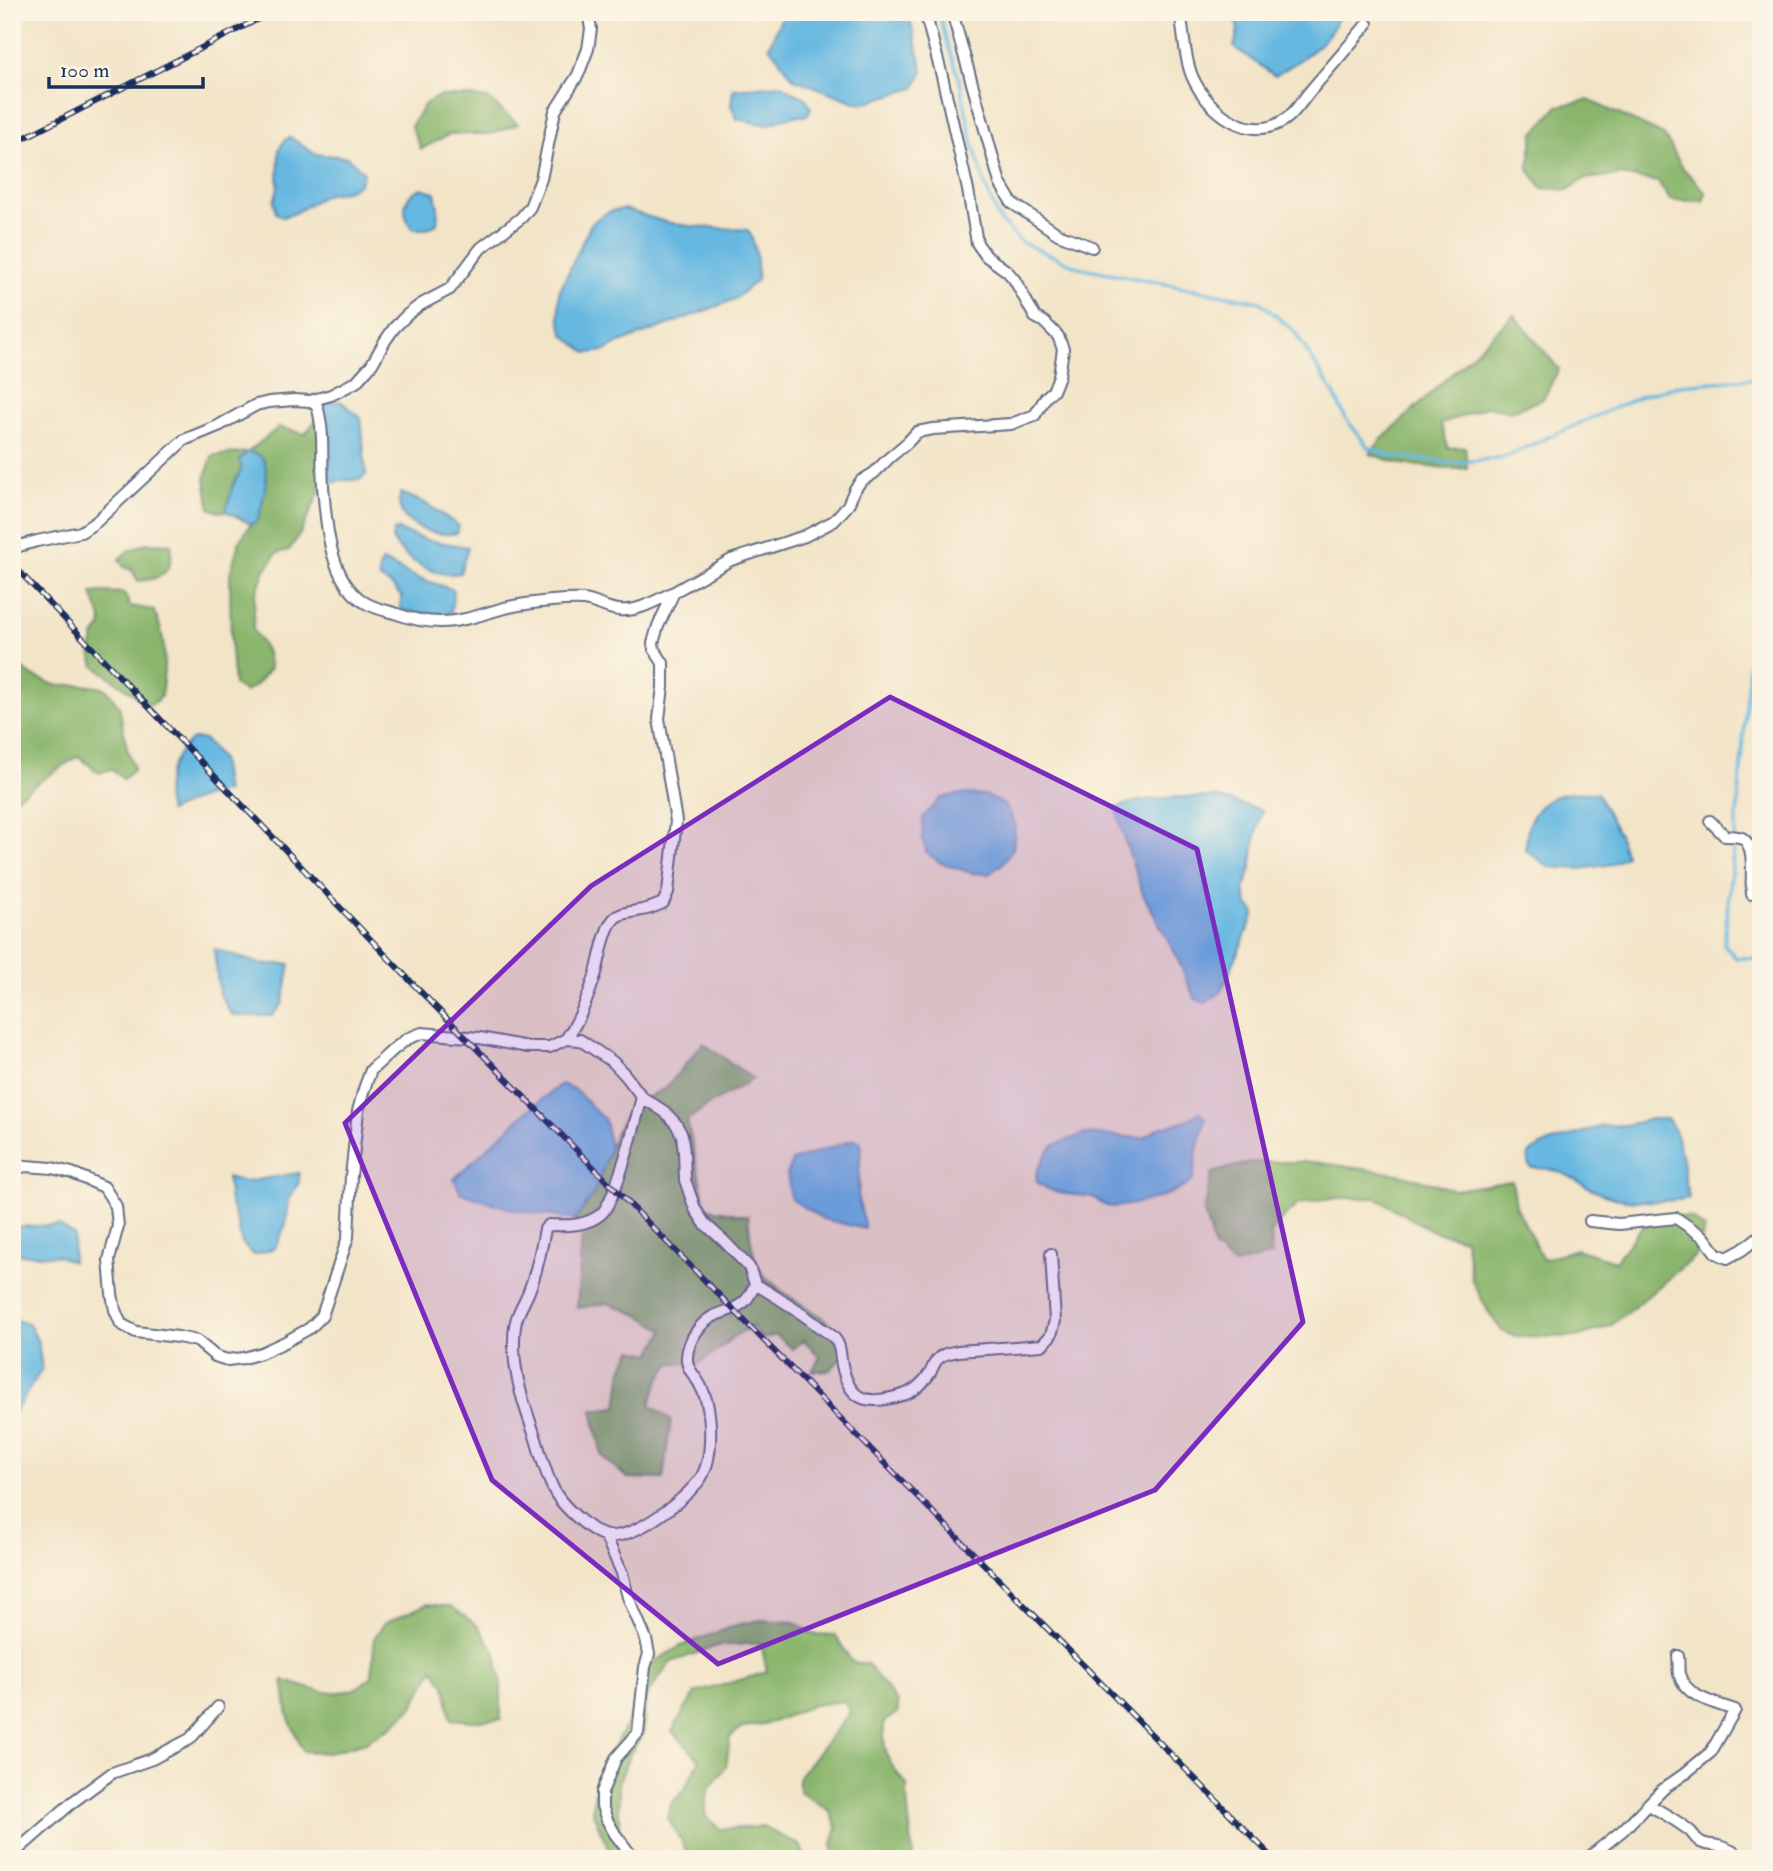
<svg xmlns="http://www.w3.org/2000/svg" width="1773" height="1871" font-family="'IM FELL Double Pica',serif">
  <rect width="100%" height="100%" fill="#fcf5e5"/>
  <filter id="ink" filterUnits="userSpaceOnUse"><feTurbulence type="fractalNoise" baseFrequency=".0143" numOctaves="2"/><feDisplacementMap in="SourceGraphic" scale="14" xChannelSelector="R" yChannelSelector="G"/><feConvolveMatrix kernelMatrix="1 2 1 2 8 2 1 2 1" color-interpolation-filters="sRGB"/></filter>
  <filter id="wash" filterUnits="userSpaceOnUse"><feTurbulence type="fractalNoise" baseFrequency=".00686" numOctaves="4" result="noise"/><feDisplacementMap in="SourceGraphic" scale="28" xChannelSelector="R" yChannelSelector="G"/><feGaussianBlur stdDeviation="1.57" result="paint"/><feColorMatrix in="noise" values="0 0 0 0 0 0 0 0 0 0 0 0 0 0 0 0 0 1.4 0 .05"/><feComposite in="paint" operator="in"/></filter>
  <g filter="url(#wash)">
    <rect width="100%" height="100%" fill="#f2e4c7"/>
    <path fill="#89b56c" stroke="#527265" stroke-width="2" d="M439,96H467L488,99L518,124L491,134H450L421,149L411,126L425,104Z
      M1588,100L1664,135L1682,167L1706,193L1703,201L1670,200L1658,182L1621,175L1584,179L1568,190L1542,188L1528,168L1534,133L1558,106Z
      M1514,315L1559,369L1543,399L1510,412L1488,406L1441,424L1448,448L1465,447L1467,468L1452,469L1401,464L1370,454L1380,441Z
      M320,415L323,481L314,504L301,532L289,550L277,553L265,570L255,596L253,630L266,650L270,668L256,685L245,692L234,685L231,651L230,574L239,542L251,524L258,520L242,469L233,485L226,511L218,512L210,508L205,479L212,456L248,452L279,427L305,434Z
      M146,543L171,544C174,570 163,580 138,581L132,570L124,567L119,559L128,551Z
      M101,592L124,593L130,606L153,610C168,637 165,667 161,697L151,705C131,695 114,678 94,666L91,653L94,637L101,627L102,621L92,593Z
      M12,665H17L35,677L55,685H82L105,688L119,706L127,748L134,769L123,779L111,769L99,773L78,756L12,800Z
      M703,1043L753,1079L707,1106L687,1120L706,1208L748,1216C750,1235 751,1253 760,1270C764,1276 770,1281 776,1286C802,1310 836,1316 848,1351L830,1370L812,1371L820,1357L804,1340L793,1349L776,1335L762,1339L752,1326L731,1338L725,1345L698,1364L671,1363L659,1380L650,1405L671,1420L663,1479L627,1478L602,1456L592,1410L617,1407L622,1369L632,1350L651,1354L664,1330L641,1316L608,1303L577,1308L582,1235L575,1220L594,1193L616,1132L632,1105L666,1088Z
      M1251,1162H1314L1404,1175L1455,1190L1512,1181L1516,1206L1543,1260L1576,1249L1615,1261L1640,1229L1661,1215L1691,1218L1705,1229L1695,1256L1637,1305L1610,1326L1576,1337L1514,1336L1502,1331L1489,1313L1472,1281L1465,1239L1433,1231L1375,1198H1337L1298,1204L1280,1221L1271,1234L1272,1255L1234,1265L1214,1248L1204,1212L1212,1173Z
      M427,1604L452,1607L478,1626L496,1653L501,1682V1719L473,1721L451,1719L445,1685L433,1669L413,1707L392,1726L366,1742L327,1753L303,1751L288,1716L283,1680C305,1687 330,1698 354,1689C361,1686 367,1680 372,1676L374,1638L385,1623Z
      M761,1620L794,1622L813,1634L835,1635L852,1662L867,1664L897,1702L898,1712L884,1722C883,1752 886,1762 907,1785C906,1810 912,1834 913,1859H835L832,1843L837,1827L830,1811L799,1791V1776L850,1713L845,1701L813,1705L773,1722L741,1728L730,1737L726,1767L708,1790L705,1816L720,1829L763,1827L800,1845L806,1859H689L681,1840L668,1819L671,1804L684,1790L700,1760L672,1731L695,1693L767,1672L761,1643L717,1646L671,1662L649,1692L644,1710V1733L629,1755L619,1783V1859H613L592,1811L595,1789L606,1760L633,1713L642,1669L681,1646L740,1624Z"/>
    <path fill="#66b8e1" stroke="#4074a0" stroke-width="2" d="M784,12H908L923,70L915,88L860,104L794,79L769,46Z
      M1234,12H1340C1333,41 1299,61 1275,76L1234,47L1238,30Z
      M782,85L794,93L805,97L811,109L806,116H793L766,125L737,119L731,105L733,89Z
      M290,137L315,154L347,157L364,172L360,183L349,190L325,195L293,214L282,217L276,213L274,202L278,187L279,149L285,140Z
      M422,188L435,193L438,208L437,224L426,229H414C400,215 402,195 422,188Z
      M624,209L665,222L689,226L748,230C757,245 758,264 757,280L735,299L728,302L617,344L605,351L587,353L564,335L559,317V292L591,224L602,215L611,211Z
      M341,401L361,418L366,475L359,480H340L328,485L322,405L326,402Z
      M248,452C253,453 260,454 263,459C271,473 262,505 258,520L251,524L226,511L233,485L242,469L239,460Z
      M401,493L425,503L459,526L457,533C435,538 390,524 401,493Z
      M398,530L427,540L468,547L460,573C435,578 404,560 392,539L394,531Z
      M383,561L415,577L454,590L451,612L443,617L400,610L402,597L391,585L379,578V568Z
      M192,739H204L221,759L226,792C205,794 187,804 169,812C161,784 171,758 192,739Z
      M1597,793L1619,835L1626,856L1612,864L1581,869L1549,867L1525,849C1527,841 1527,829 1530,821C1546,791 1567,792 1597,793Z
      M961,794L985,795L1004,804L1015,823L1013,849L1003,863L989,874L972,873L941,863L927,853L922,839L923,817L941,798Z
      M1175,797H1215L1262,810L1256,835L1251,869L1244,889L1247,904L1255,913L1221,992L1206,1003L1195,999L1175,953L1143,894L1126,844L1116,808L1137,801Z
      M214,949L261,964H290L283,1003L272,1016H241L231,1014L219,993Z
      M561,1084L576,1090L597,1113L605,1120L610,1149L594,1193L575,1220L511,1209L461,1193L454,1179L525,1113Z
      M1200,1112L1206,1119L1197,1150L1193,1180C1189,1183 1185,1187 1180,1189C1167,1196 1120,1210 1107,1206C1099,1204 1096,1196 1088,1196C1069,1194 1053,1195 1037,1182L1036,1173L1048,1151L1054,1145L1084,1134L1143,1138L1161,1127L1183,1122Z
      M1652,1119H1668C1683,1142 1682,1172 1689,1198C1668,1202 1627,1203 1607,1196C1578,1185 1567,1167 1531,1168L1528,1164L1529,1153L1543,1145L1602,1126L1626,1125Z
      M855,1139L861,1142L858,1195L865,1229L823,1219L791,1199L787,1173L792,1161Z
      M299,1173V1182L289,1200L286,1224L275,1248L254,1255L242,1243L237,1222L230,1201L227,1177L245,1182Z
      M58,1225L74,1235L72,1262L59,1256L12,1254V1227Z
      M12,1319L29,1324L38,1342L42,1369L16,1410L12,1414Z"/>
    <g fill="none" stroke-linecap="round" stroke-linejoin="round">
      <path stroke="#66b8e1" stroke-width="3.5" d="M939,12L946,40L959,78L972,140L986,188L999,219L1021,242L1078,267L1260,302L1294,331L1333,392L1346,419L1368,447L1392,456L1452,463L1502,458L1641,396L1680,385L1761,378
        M1761,140L1759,141L1761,147
        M1761,512L1739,794L1724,944L1736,958H1759L1761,960"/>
    </g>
  </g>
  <g filter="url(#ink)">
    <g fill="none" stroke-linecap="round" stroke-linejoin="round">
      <g stroke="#666e83" stroke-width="14">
        <path id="minor" d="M952,12L1000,183L1012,203L1027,213L1058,234L1092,247
          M1180,12C1184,33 1184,57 1192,76C1207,111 1250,145 1286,119C1296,112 1303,99 1311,90C1330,68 1349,46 1367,24
          M310,401L331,395L356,382L372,364L385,341L394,328L407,315L420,305L450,289L481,248L521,218L530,207L541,179L555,111L578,75L588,49L591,29L588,12
          M12,548L37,541L81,532L96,522L184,440L218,426L256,405L269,402L294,400L310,401L317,406C325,432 321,459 323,486C326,523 329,580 364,602C373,608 384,610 394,613C408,618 426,622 441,622C468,622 493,609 519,605C540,602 562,599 583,600C595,601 606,609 619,610C638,612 657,600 674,592
          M1710,821L1725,836C1731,836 1738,836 1742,838C1757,847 1750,879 1752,894L1761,896
          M566,1039C579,1021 587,1001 594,979C600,964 603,927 616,917C623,912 634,912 642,910C650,909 656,906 663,903L668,892L676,821L659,719L663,687V663L654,649L653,643L658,626L674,592L731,560L805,536L834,521L848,505L855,489L861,481L874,473L889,458L908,442L917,432L933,429L1011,424L1035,415L1046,397L1053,391L1059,376L1063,349L1058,336L1044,322L1035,317L1014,279L1007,271L986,256L977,243L968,190L942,76L925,12
          M12,1169L26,1166L52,1168L72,1173L104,1187L116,1206L118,1226L109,1260L112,1294L115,1310L121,1324L136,1332L178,1337L197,1341L215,1356L227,1360L244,1358L261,1353L285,1342L310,1328L322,1316L348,1237L351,1176L358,1111L364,1089L371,1070L394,1049L407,1039L422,1033L480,1038L528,1047H550L566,1039L580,1040L613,1062L626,1076L642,1097L665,1112L676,1124L682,1135L684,1153L685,1180L695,1209L705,1224L724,1241L749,1267L755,1284C752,1290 750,1297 744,1302C737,1309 725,1311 716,1315C700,1322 688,1340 687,1357C686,1369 695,1375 700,1385C713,1408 715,1461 698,1482C681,1502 636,1538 609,1536C594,1536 564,1507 556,1494C547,1479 541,1456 536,1439C525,1408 513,1375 514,1341C514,1333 515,1322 518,1315C521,1307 526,1299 529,1291C537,1271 541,1250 545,1229L549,1225C566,1226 587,1226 601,1214C616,1201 636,1119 642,1097
          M1590,1221L1619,1224L1676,1218L1704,1237L1716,1253L1727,1258L1742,1250L1761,1235
          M755,1284C777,1297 798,1310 818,1326C823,1330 831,1334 835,1339C841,1346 840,1356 842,1365C850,1405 871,1405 906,1394C916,1390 924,1382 930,1373C933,1368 934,1362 938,1359C943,1353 951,1353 958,1351L1042,1345L1051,1335L1055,1321L1051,1254
          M606,1537L622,1573L628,1597L646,1639L649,1654L645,1667L638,1733L616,1758L602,1792V1806L607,1820L615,1834L634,1859
          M1649,1805C1663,1813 1678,1821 1691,1832C1693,1834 1695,1838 1698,1840C1704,1846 1711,1844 1718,1846C1727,1848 1736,1853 1743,1859
          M12,1855L74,1801L112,1773L152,1759L190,1739L218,1707
          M1587,1859L1623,1830L1663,1789L1683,1775L1711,1752L1735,1710C1715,1703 1686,1698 1679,1674C1678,1669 1679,1662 1678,1656"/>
      </g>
      <use href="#minor" stroke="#fff" stroke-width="10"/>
      <g stroke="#1b2f5e" stroke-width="6">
        <path id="rail" d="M12,144L272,12
          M12,564L418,989L1274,1859"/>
      </g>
      <use href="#rail" stroke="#fcf5e5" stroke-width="3.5" stroke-dasharray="10" stroke-linecap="butt"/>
    </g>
  </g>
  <path fill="#7b2cbf" fill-opacity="0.2" stroke="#7b2cbf" stroke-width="5" stroke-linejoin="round" d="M890,697L1197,849L1303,1322L1155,1490L718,1664L492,1480L345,1123L591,886Z"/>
  <rect width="1773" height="1871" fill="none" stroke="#fcf5e5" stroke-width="42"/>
  <path d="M49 77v10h154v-10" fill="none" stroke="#1b2f5e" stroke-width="3.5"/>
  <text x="60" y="77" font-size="21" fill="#1b2f5e" stroke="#fcf5e5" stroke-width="5" paint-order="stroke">100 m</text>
</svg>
